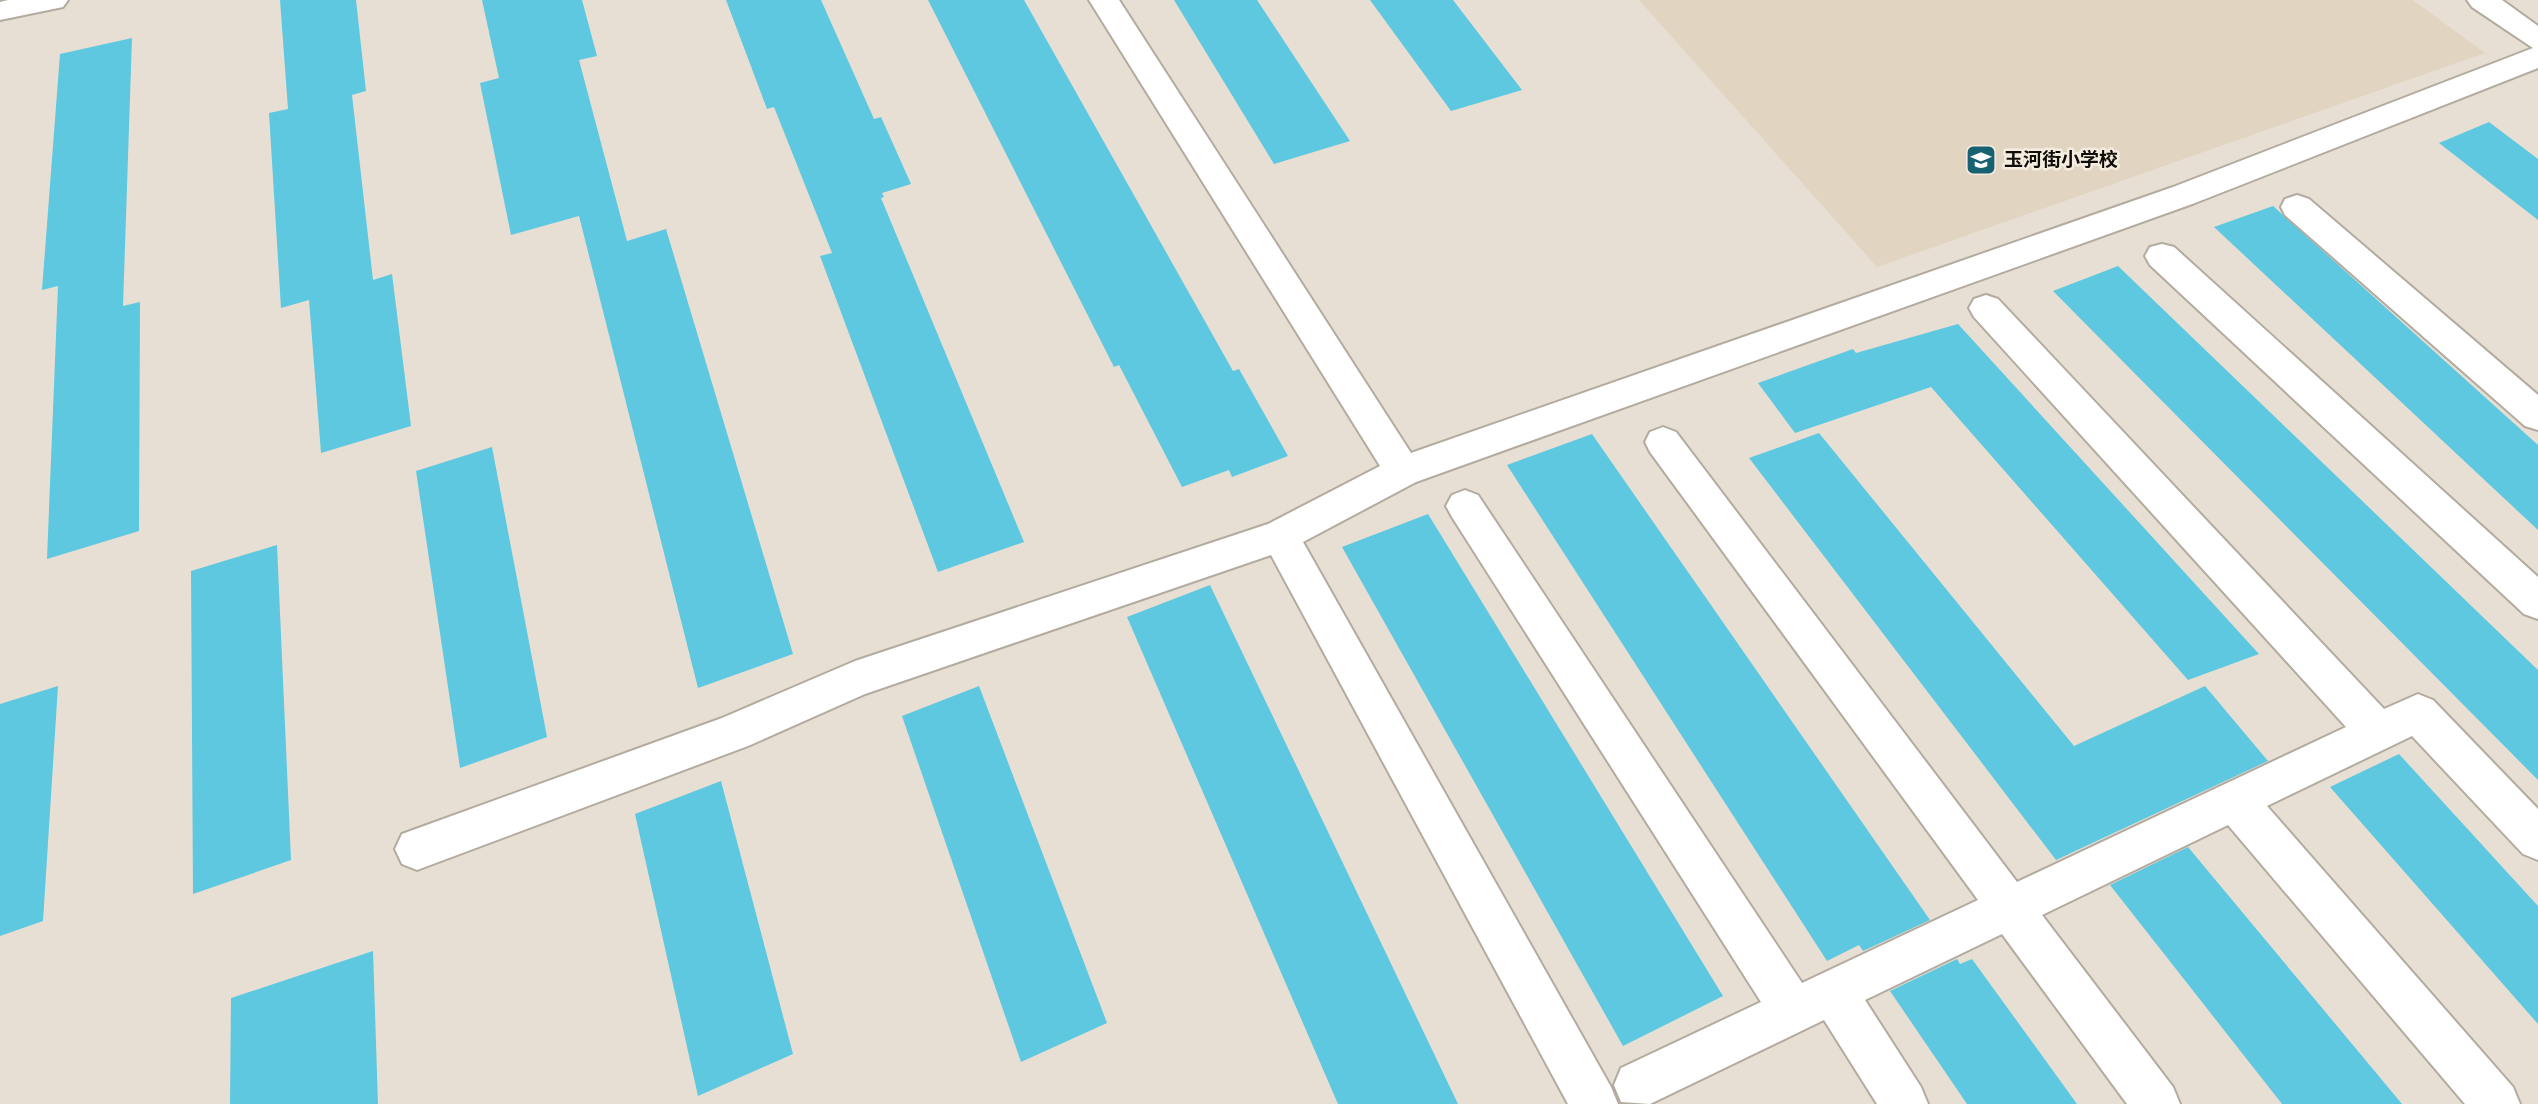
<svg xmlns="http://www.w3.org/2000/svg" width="2538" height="1104" font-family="'Nunito Sans','Noto Sans SC',sans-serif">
  <rect width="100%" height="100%" fill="#e7dfd3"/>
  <path fill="#e1d5c2" d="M1639,0H2413L2485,53L1877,267Z"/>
  <path fill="#5ec8e0" d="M280,0H356L366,91L352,95L373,280L392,274L411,426L321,453L309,300L281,308L269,113L288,109Z
    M482,0H582L597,56L579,60L627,241L666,229L793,654L698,688L579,216L511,235L480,83L499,78Z
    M726,0H821L874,119L881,117L911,184L882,193L884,197L881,198L1024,542L938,572L820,256L832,253L774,107L767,109Z
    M928,0H1024L1233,371L1239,369L1288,456L1232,477L1229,470L1182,487L1119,365L1114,367Z
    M1174,0H1257L1350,141L1274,164Z
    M1370,0H1453L1522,90L1451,111Z
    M132,38L123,306L140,302L139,531L47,559L58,286L42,290L60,54Z
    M2489,122L2538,159V220L2439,143Z
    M2273,206L2538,445V530L2214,227Z
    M2118,266L2538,670V780L2053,291Z
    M1958,324L2259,654L2188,680L1931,387L1795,433L1758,383L1853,349L1856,353Z
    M1819,433L2074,746L2205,686L2268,761L2056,860L1749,458Z
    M1592,434L1930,920L1863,951L1859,945L1827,961L1507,465Z
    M492,447L547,737L460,768L416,471Z
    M1428,514L1723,996L1623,1046L1342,547Z
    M277,545L291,860L193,894L191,571Z
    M1210,585L1394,970L1458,1104H1338L1127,617Z
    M58,686L43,921L0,936V704Z
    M979,686L1107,1023L1021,1062L902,716Z
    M2399,754L2538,906V1024L2330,787Z
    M721,781L793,1054L698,1096L635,814Z
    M2188,847L2402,1104H2282L2110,885Z
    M373,951L378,1104H230L231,998Z
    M1957,959L1960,964L1972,959L2077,1104H1967L1890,991Z"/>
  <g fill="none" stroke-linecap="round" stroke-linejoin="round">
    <g stroke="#b3ab9f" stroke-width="4">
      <path id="minor" d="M8,0H68L63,7L0,20V2Z
        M1089,0H1119L1411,453L2173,187L2533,48L2472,7L2467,0H2502L2538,26V68L2195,203L1416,482L1303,542L1611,1087L1618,1104H1568L1271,555L865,694L748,746L417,870L402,864L395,849L402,834L722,718L855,661L1268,524L1380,466Z
        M2297,195L2309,199L2538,395V430L2525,426L2285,215L2281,207L2285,199Z
        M2162,244L2174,247L2538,577V619L2524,614L2150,265L2145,256L2150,247Z
        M1986,295L1998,299L2384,709L2418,694L2433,700L2538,809V860L2523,854L2412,736L2267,806L2513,1087L2520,1104H2465L2228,825L2042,915L2173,1087L2180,1104H2127L2002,934L1865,1000L1921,1087L1928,1104H1877L1824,1020L1650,1104L1621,1102L1614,1085L1621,1068L1761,1002L1452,517L1446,506L1452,495L1465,490L1478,495L1802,983L1978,900L1650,452L1645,442L1650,432L1663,427L1676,432L2017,882L2346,727L1974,317L1969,308L1974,299Z"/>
    </g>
    <use href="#minor" fill="#fff" fill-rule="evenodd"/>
  </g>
  <defs>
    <g id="school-square" transform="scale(1.575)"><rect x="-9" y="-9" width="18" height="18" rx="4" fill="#186170" stroke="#f5ece0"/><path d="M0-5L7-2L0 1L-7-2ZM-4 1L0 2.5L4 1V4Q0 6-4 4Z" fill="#fff"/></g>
  </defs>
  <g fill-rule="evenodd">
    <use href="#school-square" x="1981" y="160"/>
  </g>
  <g text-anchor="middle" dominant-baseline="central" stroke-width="5" stroke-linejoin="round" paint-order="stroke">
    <g font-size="19" font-weight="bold" fill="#100d09" stroke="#f5ece0" text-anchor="start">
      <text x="2004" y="160">玉河街小学校</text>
    </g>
  </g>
</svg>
